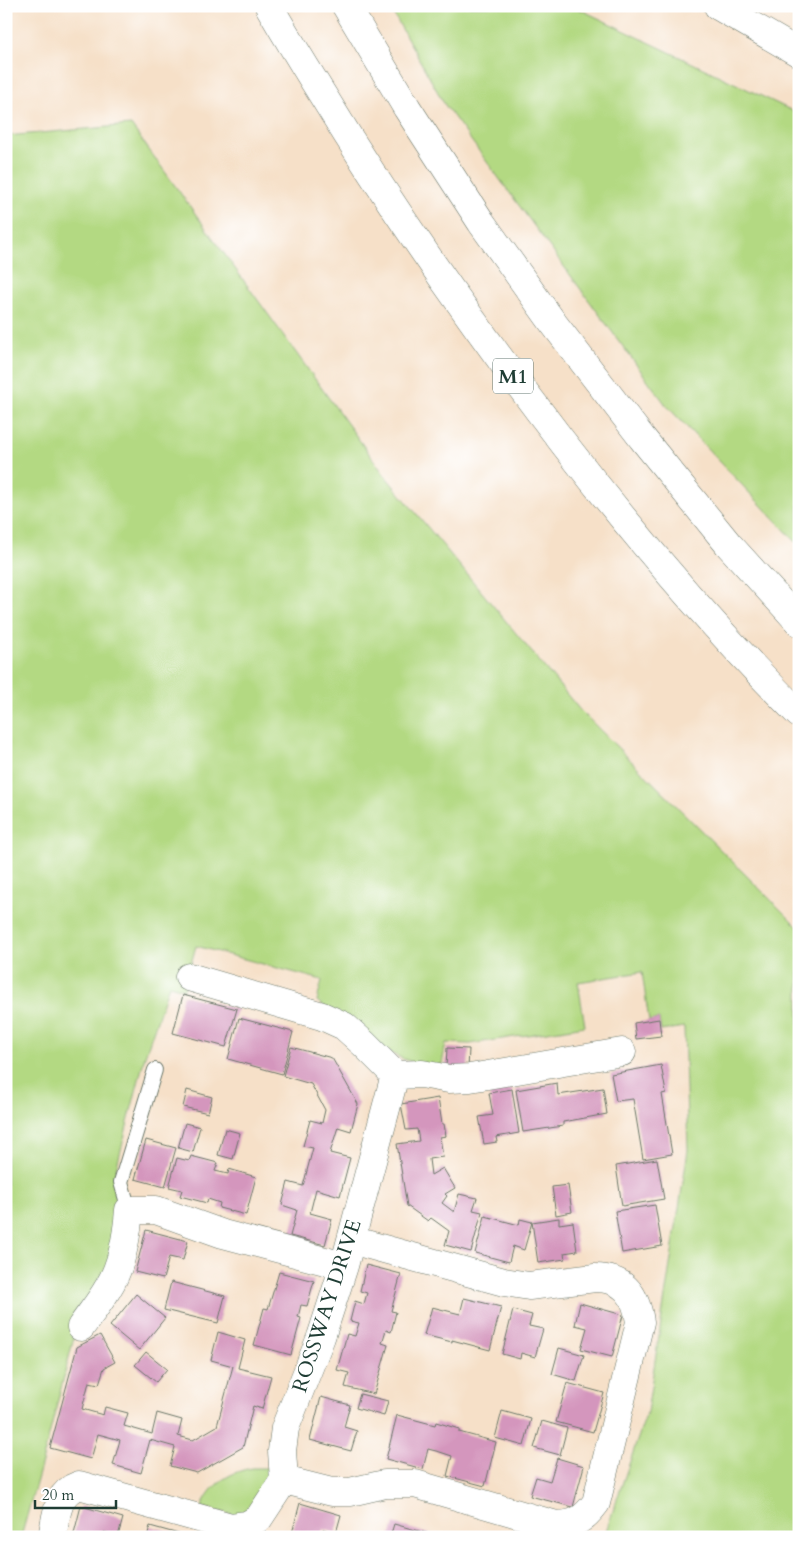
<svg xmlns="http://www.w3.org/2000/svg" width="805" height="1543" font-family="Cardo,serif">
  <rect width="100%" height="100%" fill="#fff"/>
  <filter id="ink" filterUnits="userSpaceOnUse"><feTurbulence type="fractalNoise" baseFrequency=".02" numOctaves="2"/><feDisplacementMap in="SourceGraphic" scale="10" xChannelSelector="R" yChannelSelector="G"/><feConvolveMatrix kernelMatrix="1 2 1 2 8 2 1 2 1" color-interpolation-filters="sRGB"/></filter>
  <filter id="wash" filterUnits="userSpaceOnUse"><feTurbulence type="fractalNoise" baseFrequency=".0096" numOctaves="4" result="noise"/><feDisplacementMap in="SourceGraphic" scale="20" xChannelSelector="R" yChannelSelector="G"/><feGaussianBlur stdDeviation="1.12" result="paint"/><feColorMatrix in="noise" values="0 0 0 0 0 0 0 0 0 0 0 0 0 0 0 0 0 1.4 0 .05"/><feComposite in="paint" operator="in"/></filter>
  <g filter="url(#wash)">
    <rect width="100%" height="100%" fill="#f6e0c8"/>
    <path fill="#b3d982" stroke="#698b5b" d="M389,6H573L799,114V545L666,405L445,105Z
      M131,125L386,477L579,709L799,928V1537H604L647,1412L688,1150L684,1027L661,1031L659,1019L649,1021L642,972L578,982L585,1026L470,1044L446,1043L441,1069C426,1066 411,1063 397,1056C370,1043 341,1018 317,1001L322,980L196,946L184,989L169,985L145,1056L113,1181L122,1205L115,1254L80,1314L44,1455L21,1537H6V136Z
      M253,1468H271L270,1478L258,1502L237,1516L202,1507C209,1485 231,1471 253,1468Z"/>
    <g id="blocks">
      <path fill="#d496bd" d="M183,995L237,1009L226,1047L173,1033Z
        M239,1018L293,1032L282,1074L228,1059Z
        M659,1019L661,1036L636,1039L634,1023Z
        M291,1047L332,1058L358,1104L351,1131L338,1127L330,1153L350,1158L340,1196L316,1189L310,1213L332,1219L325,1245L290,1236L297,1210L282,1205L288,1182L303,1186L313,1148L303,1146L310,1120L322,1123L325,1110L311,1084L283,1076Z
        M447,1048L469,1049L468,1069L446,1068Z
        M661,1065L666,1093L662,1094L672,1154L643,1159L633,1099L616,1101L611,1074Z
        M557,1083L558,1095L603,1088L607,1114L563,1122V1126L523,1132L516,1090Z
        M512,1089L519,1133L496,1137L497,1142L484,1144L479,1117L493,1115L489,1093Z
        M187,1090L212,1097L208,1113L183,1107Z
        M438,1098L442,1124H444L446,1136L440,1137L443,1157L429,1159L431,1175L443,1168L455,1188L445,1194L447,1196L442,1203L454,1212L459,1194L477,1198L473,1210L482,1212L471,1252L445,1245L449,1231L431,1218L428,1221L407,1206L397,1144L419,1141L417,1129L406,1130L401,1104Z
        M185,1123L200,1127L193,1152L178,1148Z
        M225,1129L240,1133L233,1159L218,1155Z
        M146,1140L176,1148L165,1187L135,1179Z
        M191,1156L218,1163L215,1171L228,1174L229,1169L256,1177L246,1215L219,1208L220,1203L208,1199L207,1203L180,1196L182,1190L169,1187L177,1158L189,1161Z
        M657,1159L664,1199L622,1206L616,1166Z
        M568,1185L572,1212L556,1215L552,1187Z
        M655,1205L662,1246L622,1253L615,1211Z
        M485,1216L519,1225L520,1219L532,1222L524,1250L513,1246L509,1262L475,1253Z
        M559,1218V1224L573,1222L577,1251L564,1253L565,1259L538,1263L532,1222Z
        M146,1230L188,1241L183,1260L169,1257L163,1279L135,1272Z
        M366,1265L401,1274L391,1311L396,1312L391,1332L386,1330L382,1343L388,1345L374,1394L345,1387L349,1373L337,1370L347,1334L355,1336L359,1323L350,1321L355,1301L364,1304L367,1293L360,1291Z
        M279,1272L314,1281L307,1306L301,1305L298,1317L301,1318L291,1355L254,1345L264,1308L268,1309Z
        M171,1282L225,1296L218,1323L164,1310Z
        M136,1294L165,1318L139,1350L110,1326Z
        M464,1298L501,1307L490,1350L452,1340V1342L424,1335L432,1307L460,1314Z
        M580,1303L623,1315L612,1357L581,1349L587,1328L575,1325Z
        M513,1310L532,1315L529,1326L543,1329L535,1357L521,1353L520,1359L502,1354Z
        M218,1332L245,1340L238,1368L271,1376L262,1409L253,1406L243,1447L197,1473L170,1466L175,1447L150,1440L141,1473L113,1465L120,1440L98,1434L91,1459L50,1448L77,1347L100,1335L115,1362L104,1368L99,1384L89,1382L82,1409L103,1415L105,1407L128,1413L124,1426L152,1434L157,1413L182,1420L178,1436L193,1440L217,1426L233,1366L211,1360Z
        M559,1348L584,1355L576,1381L552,1374Z
        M146,1352L167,1369L156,1382L135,1365Z
        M567,1383L604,1393L593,1432L556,1422Z
        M360,1394L388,1401L384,1416L356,1408Z
        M321,1397L350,1405L344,1427L357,1431L351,1451L310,1440Z
        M502,1411L531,1419L524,1446L495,1438Z
        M397,1415L435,1425L436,1422L459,1429V1432L496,1442L485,1486L447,1476L452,1456L440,1452L428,1449L423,1469L386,1459Z
        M542,1421L567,1428L560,1455L534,1448Z
        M557,1458L584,1466L573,1507L530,1496L536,1477L550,1481Z
        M300,1503L341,1515L336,1533L323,1529L321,1537H291Z
        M81,1506L123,1518L118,1536L104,1532L103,1537H73Z
        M394,1524L437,1536V1537H390Z
        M150,1526L186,1536V1537H147Z"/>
    </g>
  </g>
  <g filter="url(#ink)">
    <use href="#blocks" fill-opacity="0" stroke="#6a7668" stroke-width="1"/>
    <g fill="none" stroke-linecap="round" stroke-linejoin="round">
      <g stroke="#6a7668" stroke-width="16">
        <path id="lane" d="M129,1210L121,1182L155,1070"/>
      </g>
      <g stroke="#6a7668" stroke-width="29">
        <path id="street" d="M395,1075L422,1074L449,1079L470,1078L622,1052
          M81,1327C90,1314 100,1302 108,1288C122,1266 127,1236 129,1210H156L223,1234L344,1266
          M284,1480L332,1492H350L385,1484H415L556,1525C575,1525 584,1519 596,1503L640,1322C636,1294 624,1278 595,1278L529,1286L504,1282L351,1240
          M52,1537C57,1515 56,1493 79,1485L231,1527L247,1525L259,1518L284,1480L282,1451L285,1428L321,1337L344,1266L395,1075L364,1044L344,1026L322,1016L189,977"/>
      </g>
      <g stroke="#6a7668" stroke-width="29">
        <path id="highway" d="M269,6C286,36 304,65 322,94C370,173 421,249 475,324C573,461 679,594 799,714
          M346,6L407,108L481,222L554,324L642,438L729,545L799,622
          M718,6L799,53"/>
      </g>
      <use href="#lane" stroke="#fff" stroke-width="14"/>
      <use href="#street" stroke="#fff" stroke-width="28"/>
      <use href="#highway" stroke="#fff" stroke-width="28"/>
    </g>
  </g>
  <g text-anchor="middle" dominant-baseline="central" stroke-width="4" stroke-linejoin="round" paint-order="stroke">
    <rect fill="#fff" stroke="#627771" stroke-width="1" x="493" y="358.5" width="40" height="35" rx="4"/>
    <g font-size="20" font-weight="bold" fill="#1f3d34">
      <text x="513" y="376">M1</text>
    </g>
    <g font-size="21" fill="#1f3d34" stroke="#fff">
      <text transform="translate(327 1306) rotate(-72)">ROSSWAY DRIVE</text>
    </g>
  </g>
  <rect width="805" height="1543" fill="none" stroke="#fff" stroke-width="25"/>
  <path d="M35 1500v8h81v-8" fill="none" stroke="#1f3d34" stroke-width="2.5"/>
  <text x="42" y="1500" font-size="15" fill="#1f3d34" stroke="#ffffff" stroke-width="4" paint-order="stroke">20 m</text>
</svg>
